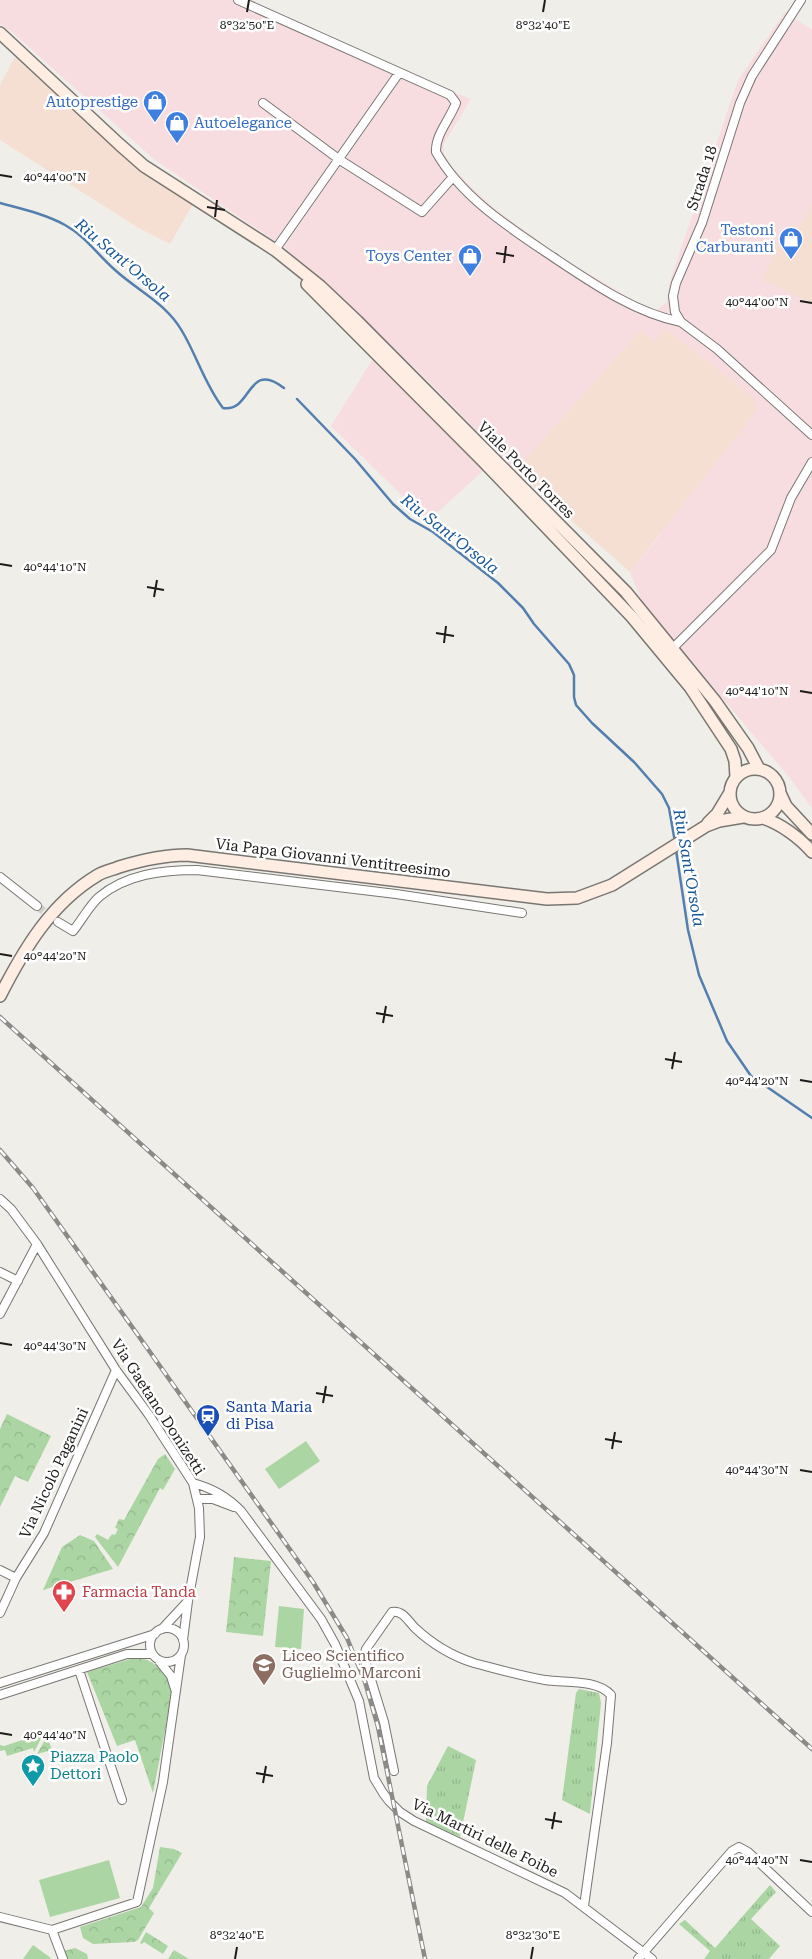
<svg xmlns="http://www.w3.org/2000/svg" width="812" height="1959" font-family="'Roboto Serif',serif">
  <defs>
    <pattern id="grass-tufts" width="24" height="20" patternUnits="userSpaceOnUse" patternTransform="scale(1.25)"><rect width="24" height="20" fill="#abd5a3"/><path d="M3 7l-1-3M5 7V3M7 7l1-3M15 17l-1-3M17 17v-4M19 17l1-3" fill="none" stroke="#93b68c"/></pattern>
    <pattern id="park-crowns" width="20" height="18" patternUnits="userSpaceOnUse" patternTransform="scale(1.25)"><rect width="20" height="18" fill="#abd5a3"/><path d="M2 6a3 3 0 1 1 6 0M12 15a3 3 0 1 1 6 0" fill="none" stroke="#93b68c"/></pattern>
  </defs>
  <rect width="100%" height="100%" fill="#f0eee9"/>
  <path fill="#f7dde0" d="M0,0H233L393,73L275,241L155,160L11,31L0,24Z
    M785,12L812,30V204L791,240L781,236L762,280L812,303V808L789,777L643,604L630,572L660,535L665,330L655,342L641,330L515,471L430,383L358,314L284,247L405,73L471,99L443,145L444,154L451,166L470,186L495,209L561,257L641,305L655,311L667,302L669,284L738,80Z
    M372,360L485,469L428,521L331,426Z"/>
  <path fill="#f5dfd2" d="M15,57L103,136L193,204L170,244L137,227L0,140V85Z
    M812,204V303L762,280L781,236L791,240Z
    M665,329L752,396L757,410L630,572L515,471L641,330L655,342Z"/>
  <path fill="url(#grass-tufts)" d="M579,1689L599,1693L601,1703L590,1814L562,1800L576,1693Z
    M448,1746L476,1760L460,1837L426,1822L427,1786Z
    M770,1885L776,1892L751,1919L780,1946L769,1959H704L710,1951L679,1924L685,1920L715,1948Z"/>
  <path fill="url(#park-crowns)" d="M7,1414L51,1436L28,1482L15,1476L0,1507V1429Z
    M165,1454L175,1469L163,1490L160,1488L118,1567L95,1537L97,1534L108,1540L112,1534L115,1535L118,1529L115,1528L119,1519L124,1520L158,1459Z
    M80,1535L94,1541L113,1569L43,1590L62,1547Z
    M234,1557L271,1561L263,1636L226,1632Z
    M137,1657C156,1661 165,1671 173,1689L153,1793L135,1740L117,1746L87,1672Z
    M44,1733L34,1752L33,1748L7,1756L5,1750L0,1751V1745L4,1746Z
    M47,1736L52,1750L37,1754Z
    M160,1847L174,1849L182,1853L149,1908L154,1913L138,1940L134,1942L93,1944L83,1938L80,1927L141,1907L153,1888Z
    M146,1932L168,1946L163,1954L144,1942L142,1944L140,1943Z
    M75,1948L87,1954L88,1959H67L64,1951Z
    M174,1950L189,1959H168Z"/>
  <path fill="#abd5a3" d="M306,1441L320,1461L279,1489L265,1469Z
    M279,1606L304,1609L301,1649L275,1647Z
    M109,1860L120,1898L50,1917L39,1880Z
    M33,1945L51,1958L50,1959H23Z"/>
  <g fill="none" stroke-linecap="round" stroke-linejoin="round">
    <path stroke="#537faf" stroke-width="2.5" d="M0,203C22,209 45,214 65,225C85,236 98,255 115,270C138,291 166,303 182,331C197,356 205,385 223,408C252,413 247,359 284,388
      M297,399L355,459L393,504L410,519L433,532L498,583L523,608L534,624L569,664L574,675V697L576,705L592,723L634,762L662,794L669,808L675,842
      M676,850L688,930L699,975L727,1041L751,1076L812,1118"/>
    <path stroke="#d0ceca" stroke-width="8" stroke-dasharray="8 4" stroke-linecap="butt" d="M37,906L58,922"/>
    <g stroke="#797672" stroke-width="10">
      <path id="street" d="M238,0L450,95L456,103C450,119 435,135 436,152C462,198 510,228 553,257C592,283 635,313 681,322
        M801,0L752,76L740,103L702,223L676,283L673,296L675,312L681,322L717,349L812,435
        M263,103L340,160L422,212L453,177
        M275,250L399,73
        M673,648L771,550L791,498L812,462
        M0,877L37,906
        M58,922L73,931C82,920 89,906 99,897C126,874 163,870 197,870L396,894L522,913
        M0,1199L11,1209L37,1244L116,1370L149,1415L193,1483L199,1508L200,1537L188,1601L183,1640
        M0,1272L18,1281
        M0,1314L37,1244
        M193,1483C212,1488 227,1496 241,1511L321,1619L335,1644L359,1701L374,1778L383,1793L389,1801L400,1812L414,1821L565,1893L652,1959
        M198,1499H213L234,1507
        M0,1570L16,1578
        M0,1613L16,1578L44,1533L116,1370
        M150 1645a17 17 0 1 1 34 0a17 17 0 1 1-34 0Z
        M162,1629L188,1601
        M159,1661L171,1676L175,1689
        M79,1670L122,1800
        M0,1683L155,1634
        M0,1695L127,1654H152
        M394,1771L384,1722L364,1657L366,1649L392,1612C403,1610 408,1621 415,1628C432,1644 452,1656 474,1663C497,1669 521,1676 545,1680C565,1683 597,1679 611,1695L607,1743L584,1906
        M0,1917L52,1930
        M52,1930L137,1902L163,1782L181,1655
        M52,1930L63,1959
        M638,1959L732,1851L739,1847L748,1852L812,1912"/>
    </g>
    <g stroke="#797672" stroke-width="14">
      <path id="secondary" d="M0,33L119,144L144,166L275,250L320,286L357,321L626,592L715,701L748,748L759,769
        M307,284L484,462L632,617L690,687L731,749L735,761L736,777
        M730 794a25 25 0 1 1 50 0a25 25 0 1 1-50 0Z
        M780,793L786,806L812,834
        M763,818C781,824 800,838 812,852
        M708,823L717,814L729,794
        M0,996C24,949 51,903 98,875C104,871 112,870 119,867C142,860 163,855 187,855L547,899L577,898L612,885L706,826L719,821L743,817"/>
    </g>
    <use href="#street" stroke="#fff" stroke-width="8"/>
    <use href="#secondary" stroke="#feede3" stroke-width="11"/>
    <g stroke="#8c8a87" stroke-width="4.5">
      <path id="rail" d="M0,1017L812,1749
        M0,1150L33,1188L145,1345L313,1582L347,1638L365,1682L378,1727L425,1959"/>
    </g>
    <use href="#rail" stroke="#fff" stroke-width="2.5" stroke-dasharray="8" stroke-linecap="butt"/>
  </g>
  <path fill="none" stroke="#1d1c1a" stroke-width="2" d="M247,12L249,0M543,12L545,0M0,175L12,177M207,207L225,210M215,217L217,200M496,253L514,256M504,263L506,246M800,301L812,303M0,564L12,566M147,587L164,590M154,597L157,580M436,633L454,636M444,643L446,626M800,691L812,693M0,954L12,956M376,1013L393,1016M383,1023L386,1006M665,1059L682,1062M672,1069L675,1052M800,1080L812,1082M0,1343L12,1345M316,1393L333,1396M323,1403L326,1386M605,1439L622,1442M612,1449L615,1432M800,1470L812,1472M0,1733L12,1735M256,1773L273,1776M263,1783L266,1766M545,1819L562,1822M552,1829L555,1812M800,1860L812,1862M235,1959L237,1947M531,1959L533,1947"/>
  <defs>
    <g id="shop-pin" transform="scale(1.25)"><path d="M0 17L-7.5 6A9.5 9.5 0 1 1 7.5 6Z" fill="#3f7fe0" stroke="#fff"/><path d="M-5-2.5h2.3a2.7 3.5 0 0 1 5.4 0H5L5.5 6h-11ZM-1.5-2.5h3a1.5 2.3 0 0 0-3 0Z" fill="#fff"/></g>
    <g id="station-pin" transform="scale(1.25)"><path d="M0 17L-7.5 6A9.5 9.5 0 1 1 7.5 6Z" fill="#1a4fb4" stroke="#fff"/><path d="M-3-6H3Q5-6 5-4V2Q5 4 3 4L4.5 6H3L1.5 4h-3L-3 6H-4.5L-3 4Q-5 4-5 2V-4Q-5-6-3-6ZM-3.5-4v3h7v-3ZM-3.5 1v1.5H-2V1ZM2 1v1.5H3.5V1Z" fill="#fff"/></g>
    <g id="pharmacy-pin" transform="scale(1.25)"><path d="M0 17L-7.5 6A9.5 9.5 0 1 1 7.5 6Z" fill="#e0444e" stroke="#fff"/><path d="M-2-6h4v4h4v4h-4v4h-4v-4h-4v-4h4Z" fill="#fff"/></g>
    <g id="school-pin" transform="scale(1.25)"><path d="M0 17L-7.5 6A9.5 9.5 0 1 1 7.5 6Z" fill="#8d6e63" stroke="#fff"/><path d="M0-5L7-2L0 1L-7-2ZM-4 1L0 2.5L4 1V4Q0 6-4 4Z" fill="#fff"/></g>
    <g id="sight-pin" transform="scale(1.25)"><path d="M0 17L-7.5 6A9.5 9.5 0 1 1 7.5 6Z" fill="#0f9aa8" stroke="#fff"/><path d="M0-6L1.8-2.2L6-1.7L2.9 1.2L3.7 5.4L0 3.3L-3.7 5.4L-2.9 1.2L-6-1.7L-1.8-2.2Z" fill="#fff"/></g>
  </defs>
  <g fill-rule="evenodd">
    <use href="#shop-pin" x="155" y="102"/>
    <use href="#shop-pin" x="177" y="123"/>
    <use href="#shop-pin" x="791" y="239"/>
    <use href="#shop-pin" x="470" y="256"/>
    <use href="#station-pin" x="208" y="1416"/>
    <use href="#pharmacy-pin" x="64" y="1592"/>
    <use href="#school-pin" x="264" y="1665"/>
    <use href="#sight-pin" x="33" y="1766"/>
  </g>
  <g text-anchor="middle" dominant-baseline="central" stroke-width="5" stroke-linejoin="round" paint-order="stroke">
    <g font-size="15" fill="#366cbe" stroke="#fff" text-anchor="end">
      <text x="138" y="102">Autoprestige</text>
      <text x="194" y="123" text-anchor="start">Autoelegance</text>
      <text x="774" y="230">Testoni<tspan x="774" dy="17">Carburanti</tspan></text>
      <text x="452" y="256">Toys Center</text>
    </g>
    <g font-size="15" fill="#1d1c1a" stroke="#fff">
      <text transform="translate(702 178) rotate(-72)">Strada 18</text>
      <text transform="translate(526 470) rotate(45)">Viale Porto Torres</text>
      <text transform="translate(333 858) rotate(7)">Via Papa Giovanni Ventitreesimo</text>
      <text transform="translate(158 1407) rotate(57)">Via Gaetano Donizetti</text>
      <text transform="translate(54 1473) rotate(-65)">Via Nicolò Paganini</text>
      <text transform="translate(485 1838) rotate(26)">Via Martiri delle Foibe</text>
    </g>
    <g font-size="15" fill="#164399" stroke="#fff" text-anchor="start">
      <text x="226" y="1407">Santa Maria<tspan x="226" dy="17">di Pisa</tspan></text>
    </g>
    <g font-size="15" fill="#be3a42" stroke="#fff" text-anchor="start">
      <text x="82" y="1592">Farmacia Tanda</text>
    </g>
    <g font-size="15" fill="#785e54" stroke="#fff" text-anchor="start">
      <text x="282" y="1656">Liceo Scientifico<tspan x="282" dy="17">Guglielmo Marconi</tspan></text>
    </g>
    <g font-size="15" fill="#0d838f" stroke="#fff" text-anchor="start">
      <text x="50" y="1757">Piazza Paolo<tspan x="50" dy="17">Dettori</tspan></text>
    </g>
    <g font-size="16" font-style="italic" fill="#185898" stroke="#fff">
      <text transform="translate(123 260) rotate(40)">Riu Sant'Orsola</text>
      <text transform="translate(450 534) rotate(38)">Riu Sant'Orsola</text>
      <text transform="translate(689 868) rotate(80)">Riu Sant'Orsola</text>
    </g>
  </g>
  <g font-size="12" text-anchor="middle" fill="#1d1c1a" stroke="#fff" stroke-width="5" stroke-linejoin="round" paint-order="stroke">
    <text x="247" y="29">8°32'50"E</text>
    <text x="543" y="29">8°32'40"E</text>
    <text x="55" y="181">40°44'00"N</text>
    <text x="757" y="306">40°44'00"N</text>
    <text x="55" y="571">40°44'10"N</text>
    <text x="757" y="695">40°44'10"N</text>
    <text x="55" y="960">40°44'20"N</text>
    <text x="757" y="1085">40°44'20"N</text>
    <text x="55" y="1350">40°44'30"N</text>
    <text x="757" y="1474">40°44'30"N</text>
    <text x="55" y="1739">40°44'40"N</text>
    <text x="757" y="1864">40°44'40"N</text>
    <text x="237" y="1939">8°32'40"E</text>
    <text x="533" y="1939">8°32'30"E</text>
  </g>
</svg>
